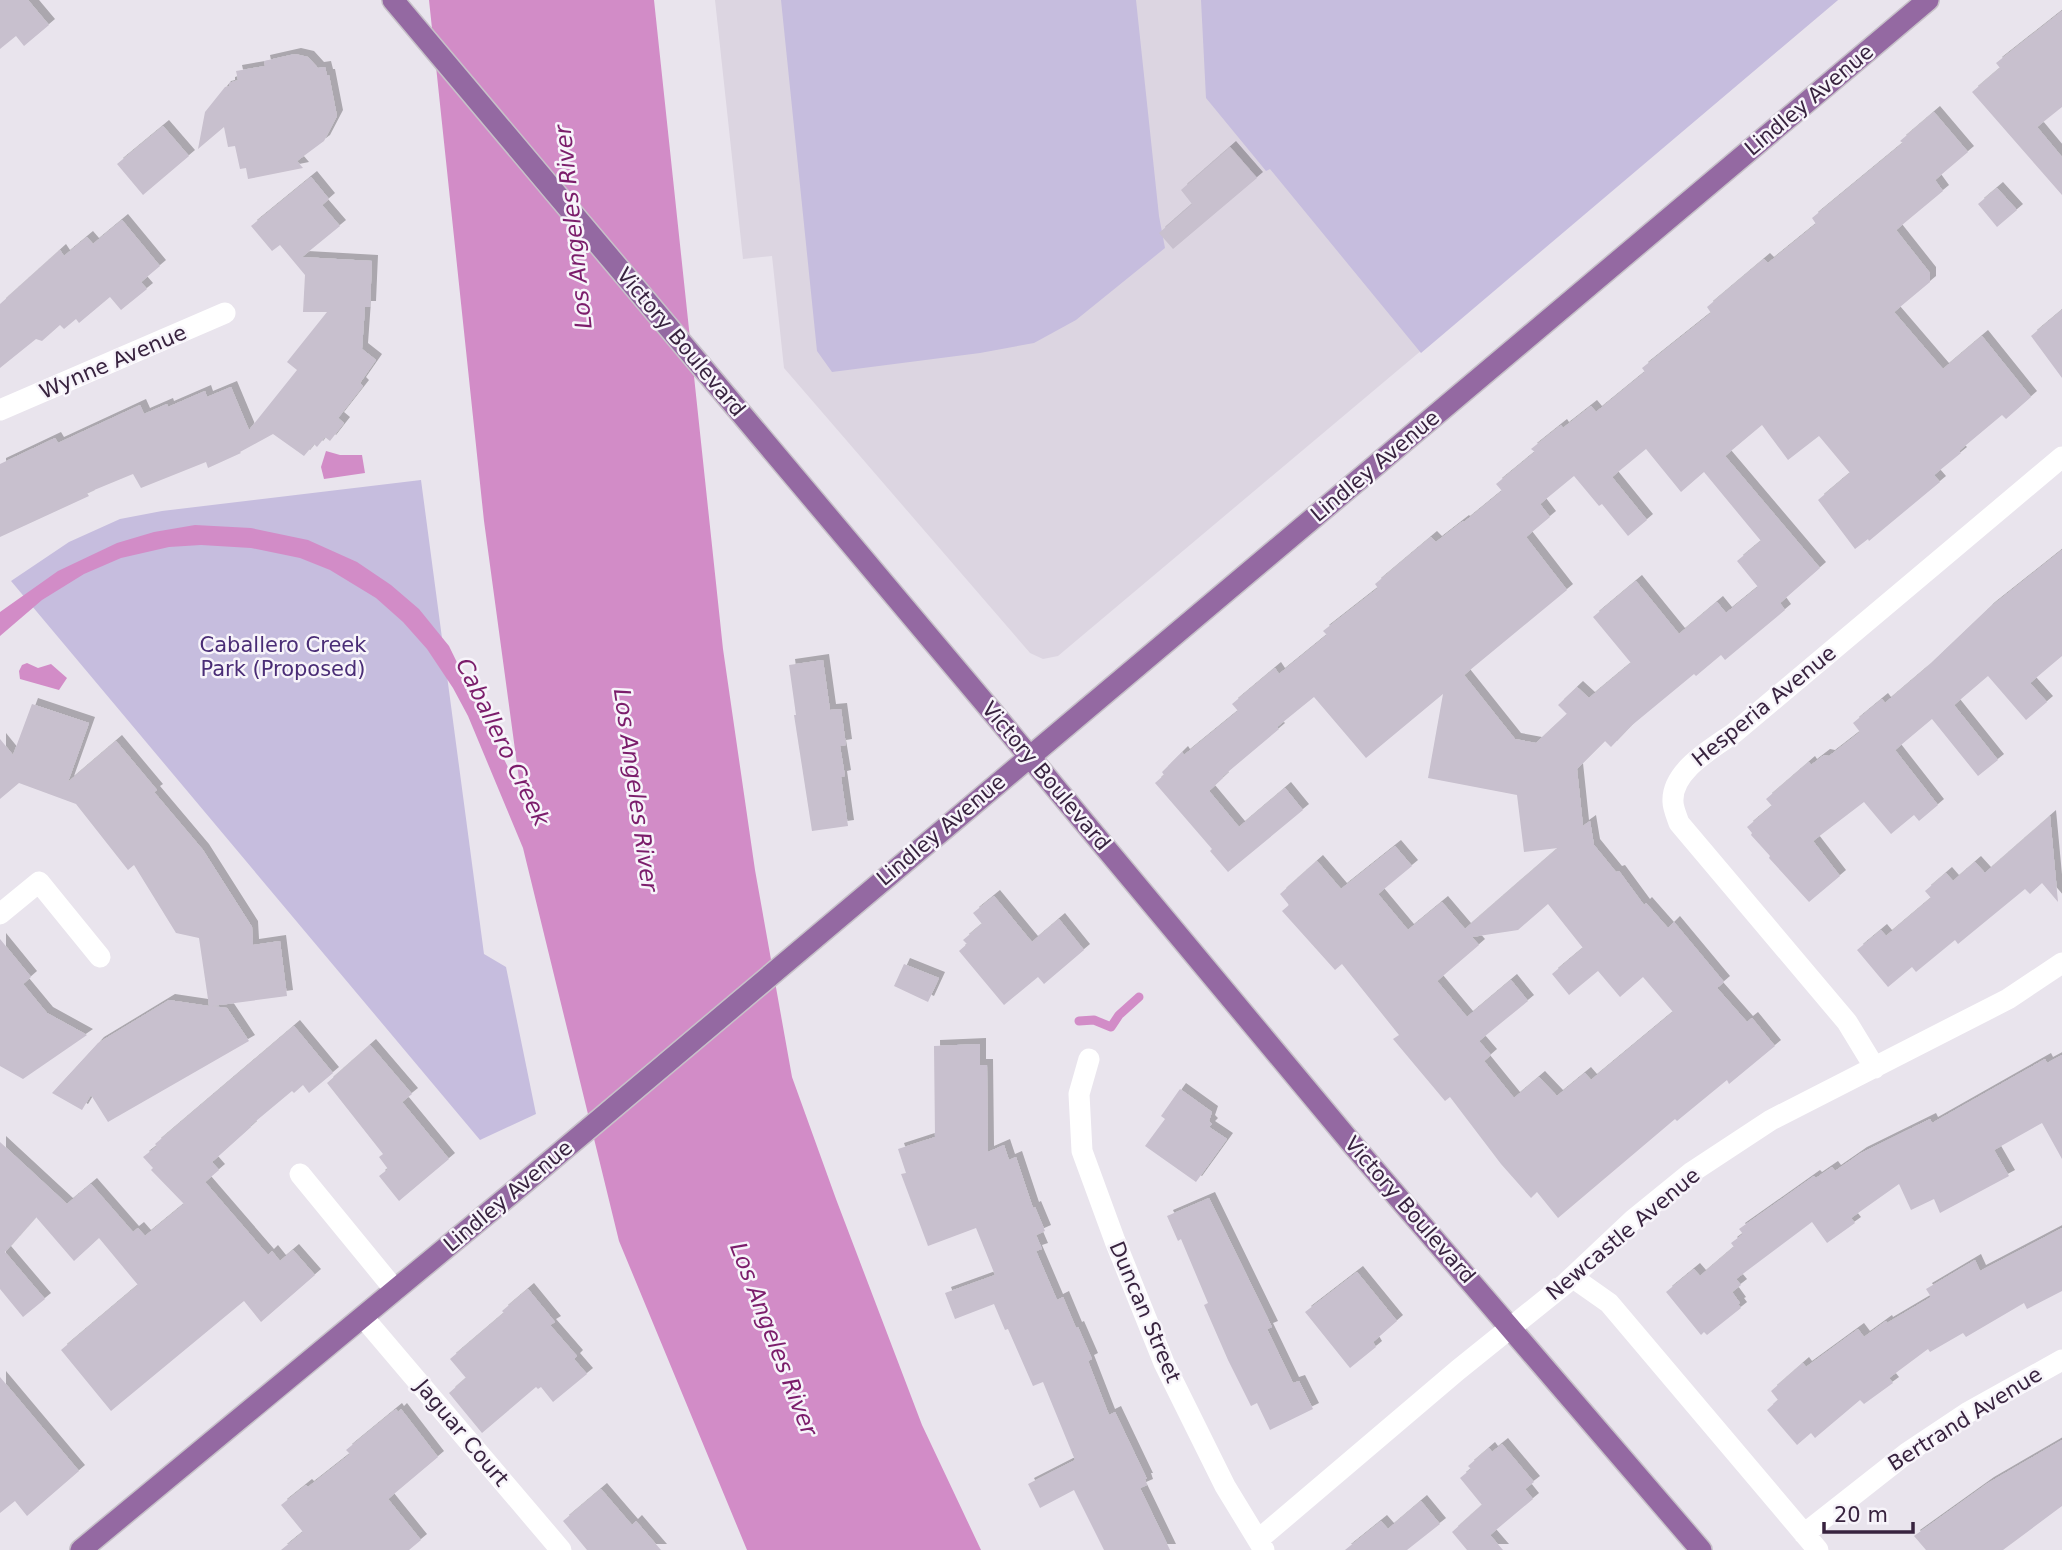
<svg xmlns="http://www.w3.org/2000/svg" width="2062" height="1550" font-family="'DejaVu Sans',sans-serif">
  <defs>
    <filter id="shadow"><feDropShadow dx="6" dy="-6" stdDeviation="0" flood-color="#0004"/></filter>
  </defs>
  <rect width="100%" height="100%" fill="#e9e4ed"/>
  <path fill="#dcd5e1" d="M715,0H1838L1058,656L1043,659L1030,653L784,368L772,256L743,259Z"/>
  <path fill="#c6bdde" d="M781,0H1136L1159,216L1165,248L1076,320L1034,343L980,353L832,372L817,351Z
    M1201,0H1838L1421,353L1270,169L1266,171L1206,98Z
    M421,480L484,954L506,967L536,1114L480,1140L11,581L69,542L120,519L162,511Z"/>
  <path fill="#d28cc7" d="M429,0H654L723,649L755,870L792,1077L836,1199L922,1425L981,1550H747L619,1241L523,848L468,716L453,688L427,649L403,622L376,598L330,570L300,558L251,548L201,545L169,547L121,558L84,574L42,600L0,636V612L58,571L117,543L154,532L195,525L251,528L308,540L357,562L391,585L419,609L449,646L521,794L484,521Z
    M326,451L340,455H362L365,473L324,479L321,467Z
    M27,663L38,668L51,664L67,678L59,690L20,679L19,671L22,665Z"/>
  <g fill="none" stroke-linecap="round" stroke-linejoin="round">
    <path stroke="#d28cc7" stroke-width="9" d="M1079,1021L1094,1020L1111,1027L1119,1015L1139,997"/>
  </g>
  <path fill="#c8c0ce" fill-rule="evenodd" filter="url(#shadow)" d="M0,0H28L49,25L24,46L16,36L0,49Z
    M2062,11V107L2037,127L2062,157V195L1972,92L2000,68L1996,63Z
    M295,54L308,57L318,68L325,67L327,75H329L337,116L324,141L297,161L303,168L248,179L246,168L240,169L235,146L228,147L224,127L198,149L205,112L225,87L229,86V83L238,80L236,71L265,66L264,61Z
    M1934,112L1968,152L1935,180L1943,191L1896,230L1930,273V282L1894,312L1943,369L1982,336L2031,397L2006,419L2002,415L1959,451L1961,453L1934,475L1940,482L1869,541L1868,539L1855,549L1818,500L1850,473L1819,436L1788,460L1762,425L1725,456L1820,568L1780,603L1785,610L1725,660L1721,655L1696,676L1694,674L1631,726L1611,747L1605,741L1577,769L1583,826L1590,821L1594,845L1616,872L1619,871L1644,905L1646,903L1668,928L1674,922L1724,982L1717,988L1747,1022L1752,1018L1775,1046L1729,1084L1727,1080L1677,1121L1675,1119L1558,1218L1537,1192L1531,1198L1501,1164L1450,1097L1445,1101L1393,1039L1399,1035L1342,964L1335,970L1282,911L1289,905L1280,894L1317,861L1341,889L1395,846L1412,866L1378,894L1408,930L1442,902L1465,929L1558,848L1524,852L1517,795L1428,778L1443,694L1366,758L1314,697L1277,727L1279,729L1222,777L1223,778L1209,791L1239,827L1285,788L1303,810L1228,872L1210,851L1212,849L1155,783L1164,775L1162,772L1182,752L1184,755L1238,711L1232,704L1275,668L1279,674L1327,635L1323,631L1378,588L1375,584L1431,537L1436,542L1463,521L1464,522L1502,491L1496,484L1535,452L1531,449L1561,425L1563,428L1591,406L1596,412L1645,372L1642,368L1711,313L1707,307L1764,259L1768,263L1816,224L1812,218L1903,143L1900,141ZM1646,449L1681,492L1704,472L1761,541L1737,561L1758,587L1726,613L1717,602L1679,634L1636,581L1593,617L1631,663L1589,698L1577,687L1558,705L1567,714L1536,743L1515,739L1464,675L1567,590L1526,537L1550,517L1540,504L1574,476L1599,506L1602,504L1628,536L1647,520L1612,477ZM1548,904L1583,948L1552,974L1569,995L1598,971L1620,997L1643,977L1673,1012L1591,1080L1585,1073L1557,1096L1539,1077L1514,1098L1484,1061L1491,1055L1479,1041L1528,1001L1511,980L1467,1017L1437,981L1479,945L1472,937L1518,930Z
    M163,126L189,156L143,195L117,164Z
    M1230,147L1257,178L1173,249L1159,233L1192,204L1181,190Z
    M311,177L329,199L322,205L340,226L302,257L372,261L370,307H365L362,349L376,360L360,383L363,386L338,418L344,423L330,441L325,437L317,447L314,444L304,456L273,434L240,452L241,453L208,468L206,462L141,488L133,474L87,493L89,496L0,537V464L55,438L58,443L140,405L144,414L167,404L168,407L205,391L207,397L231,387L249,430L297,370L287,362L327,312H303L305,275L280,245L272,251L251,226Z
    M1997,188L2017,210L1997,227L1978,204Z
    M122,220L160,266L141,282L147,289L121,310L110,297L79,323L76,319L64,329L60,325L42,341L36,339L0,368V304L60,250L64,256L87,237L93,244Z
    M2062,310V378L2031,336Z
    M2062,550V656L2030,683L2047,702L2026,720L1988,676L1954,705L1998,760L1978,776L1932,719L1895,750L1938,805L1919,821L1914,815L1891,834L1864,802L1813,841L1840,876L1809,902L1769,858L1770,856L1751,835L1752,833L1747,827L1772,806L1766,799L1809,762L1811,765L1824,755L1829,756L1860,732L1853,723L1882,699L1885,703L1925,669L1989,608Z
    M823,660L830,710L841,709L846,745L840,746L845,776L841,777L848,826L812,831L794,715H796L789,665Z
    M32,704L89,723L68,782L116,741L157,790L154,792L203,850L252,927L253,945L280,941L287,996L212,1006L227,1008L249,1041L108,1122L91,1095L82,1110L52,1093L98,1043L169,1000L209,1006L199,938L176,933L134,865L128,870L76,804L19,783L0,799V739L13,755Z
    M2050,816L2058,902L2042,883L2030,894L2025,889L1958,944L1955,940L1916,972L1912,967L1888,987L1857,950L1881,930L1886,936L1931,898L1925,891L1946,873L1953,881L1975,862L1985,873Z
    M994,896L1032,942L1059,919L1084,950L1044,984L1038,977L1004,1005L959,951L967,944L963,940L982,924L973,913Z
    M0,939L31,977L23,984L47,1013L87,1035L23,1079L0,1066Z
    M904,964L939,978L928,1002L894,986Z
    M294,1026L333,1073L309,1093L303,1085L294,1093L292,1091L250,1126L251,1127L212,1162L219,1170L205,1182L268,1255L272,1251L280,1261L293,1250L315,1275L261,1322L244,1301L111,1411L61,1350L138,1285L99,1238L74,1261L36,1217L5,1252L45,1299L23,1317L0,1289V1142L67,1204L91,1184L133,1232L138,1228L145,1236L184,1204L151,1170L153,1168L143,1157L157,1146L155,1144Z
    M980,1044V1065H987L988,1152L1004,1145L1009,1160L1016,1157L1033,1208L1035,1207L1045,1231L1036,1235L1042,1249L1036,1251L1057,1300L1063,1297L1076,1328L1078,1327L1092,1359L1088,1361L1109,1415L1115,1412L1147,1479H1145L1147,1485L1140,1488L1170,1550H1104L1074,1490L1040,1508L1028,1484L1075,1460L1043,1382L1033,1386L1008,1329L1005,1330L994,1304L955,1319L945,1293L995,1275L976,1228L928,1246L901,1174L906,1173L898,1149L935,1137L934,1046Z
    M370,1045L412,1094L402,1102L449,1159L399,1201L379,1176L388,1169L379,1157L383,1154L327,1083Z
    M2062,1055V1159L2042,1123L1994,1150L2009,1176L1940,1213L1934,1199L1911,1210L1899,1184L1851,1218L1855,1223L1827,1243L1812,1222L1736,1279L1741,1285L1732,1292L1740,1303L1738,1304L1741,1308L1707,1335L1704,1332L1701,1335L1666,1292L1694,1269L1700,1276L1734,1247L1731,1243L1743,1234L1739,1229L1814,1176L1816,1178L1832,1167L1835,1171L1861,1153L1930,1119L1932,1123L2045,1059L2047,1063Z
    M1180,1089L1212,1112L1209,1121L1212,1124L1209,1127L1227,1139L1196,1182L1145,1146L1165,1119L1161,1116Z
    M1209,1198L1272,1327L1267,1329L1293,1383L1299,1381L1313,1409L1270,1430L1257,1403L1251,1406L1228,1360L1204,1305L1208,1303L1181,1239L1178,1241L1167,1216Z
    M2062,1228V1291L2027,1309L2024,1303L1966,1337L1963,1333L1930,1352L1928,1349L1889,1378L1893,1383L1864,1404L1860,1400L1815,1438L1811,1433L1797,1445L1767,1410L1778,1400L1771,1391L1803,1363L1806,1367L1858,1329L1864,1337L1886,1321L1887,1323L1931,1297L1926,1289L1975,1260L1980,1271Z
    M1357,1272L1397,1321L1373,1342L1376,1347L1350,1368L1305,1312Z
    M528,1289L555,1322L550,1325L577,1356L574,1359L587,1374L553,1402L541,1387L538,1389L536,1387L482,1433L449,1393L466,1378L450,1359L504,1313L502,1311Z
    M0,1377L79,1471L27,1516L15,1501L0,1513Z
    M396,1409L398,1412L401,1409L438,1457L388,1499L421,1540L409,1550H281L303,1532L281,1505L306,1485L308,1487L350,1454L346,1450Z
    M2062,1440V1506L2003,1550H1926L1914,1536L1988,1483Z
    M1502,1444L1534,1482L1525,1489L1533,1499L1490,1535L1503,1550H1467L1452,1532L1482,1505L1460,1478L1471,1469L1468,1466L1489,1448L1492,1452Z
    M601,1489L632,1525L636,1521L661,1550H587L563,1521Z
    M1421,1501L1440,1524L1407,1550H1345L1381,1521L1388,1529Z"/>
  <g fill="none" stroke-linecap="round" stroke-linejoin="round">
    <g stroke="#c7c1c9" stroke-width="24">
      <path id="major" d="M393,0L994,714L1353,1145L1701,1550
        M81,1550L517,1189L1928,0"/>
    </g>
    <path stroke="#fff" stroke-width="21" d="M0,410L225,313
      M0,914L39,882L100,957
      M1089,1059L1079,1094L1082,1151L1115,1241L1164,1363L1225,1486L1264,1550
      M1875,1068L1847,1022L1679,823C1677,817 1673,808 1673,802C1671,771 1713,748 1734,733L2062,457
      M300,1174L395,1290
      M1572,1277L1609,1303L1818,1550
      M363,1317L561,1550
      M1804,1534L1907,1453L1967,1413L2062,1360
      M1258,1540L1458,1370L1565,1284L1633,1220L1692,1172L1771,1120L2008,999L2062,963"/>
    <use href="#major" stroke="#9469a2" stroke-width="21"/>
  </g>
  <g text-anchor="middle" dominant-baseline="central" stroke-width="5" stroke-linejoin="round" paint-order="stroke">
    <g font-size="21" fill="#38233f" stroke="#f7f4fa">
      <text transform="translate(1809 100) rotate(-40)">Lindley Avenue</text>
      <text transform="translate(681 342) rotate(50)">Victory Boulevard</text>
      <text transform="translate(113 362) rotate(-23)">Wynne Avenue</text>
      <text transform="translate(1375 466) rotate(-40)">Lindley Avenue</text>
      <text transform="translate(1764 706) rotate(-39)">Hesperia Avenue</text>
      <text transform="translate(1046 776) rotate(50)">Victory Boulevard</text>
      <text transform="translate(941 830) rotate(-40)">Lindley Avenue</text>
      <text transform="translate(508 1196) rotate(-40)">Lindley Avenue</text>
      <text transform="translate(1410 1210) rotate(49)">Victory Boulevard</text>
      <text transform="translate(1623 1234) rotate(-40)">Newcastle Avenue</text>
      <text transform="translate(1145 1312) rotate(67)">Duncan Street</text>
      <text transform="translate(1965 1419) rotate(-32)">Bertrand Avenue</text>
      <text transform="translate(462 1433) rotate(50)">Jaguar Court</text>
    </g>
    <g font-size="21" fill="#4a2d76" stroke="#f7f4fa">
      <text x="283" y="645">Caballero Creek<tspan x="283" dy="24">Park (Proposed)</tspan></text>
    </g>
    <g font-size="23" font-style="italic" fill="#7b1d6b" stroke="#f7f4fa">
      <text transform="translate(573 227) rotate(-96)">Los Angeles River</text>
      <text transform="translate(503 742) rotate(64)">Caballero Creek</text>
      <text transform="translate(636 790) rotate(82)">Los Angeles River</text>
      <text transform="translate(774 1339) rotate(69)">Los Angeles River</text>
    </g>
  </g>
  <path d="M1824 1522v10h89v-10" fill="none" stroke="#38233f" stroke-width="3.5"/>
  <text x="1834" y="1522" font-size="21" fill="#38233f" stroke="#f7f4fa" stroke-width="5" paint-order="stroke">20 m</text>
</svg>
